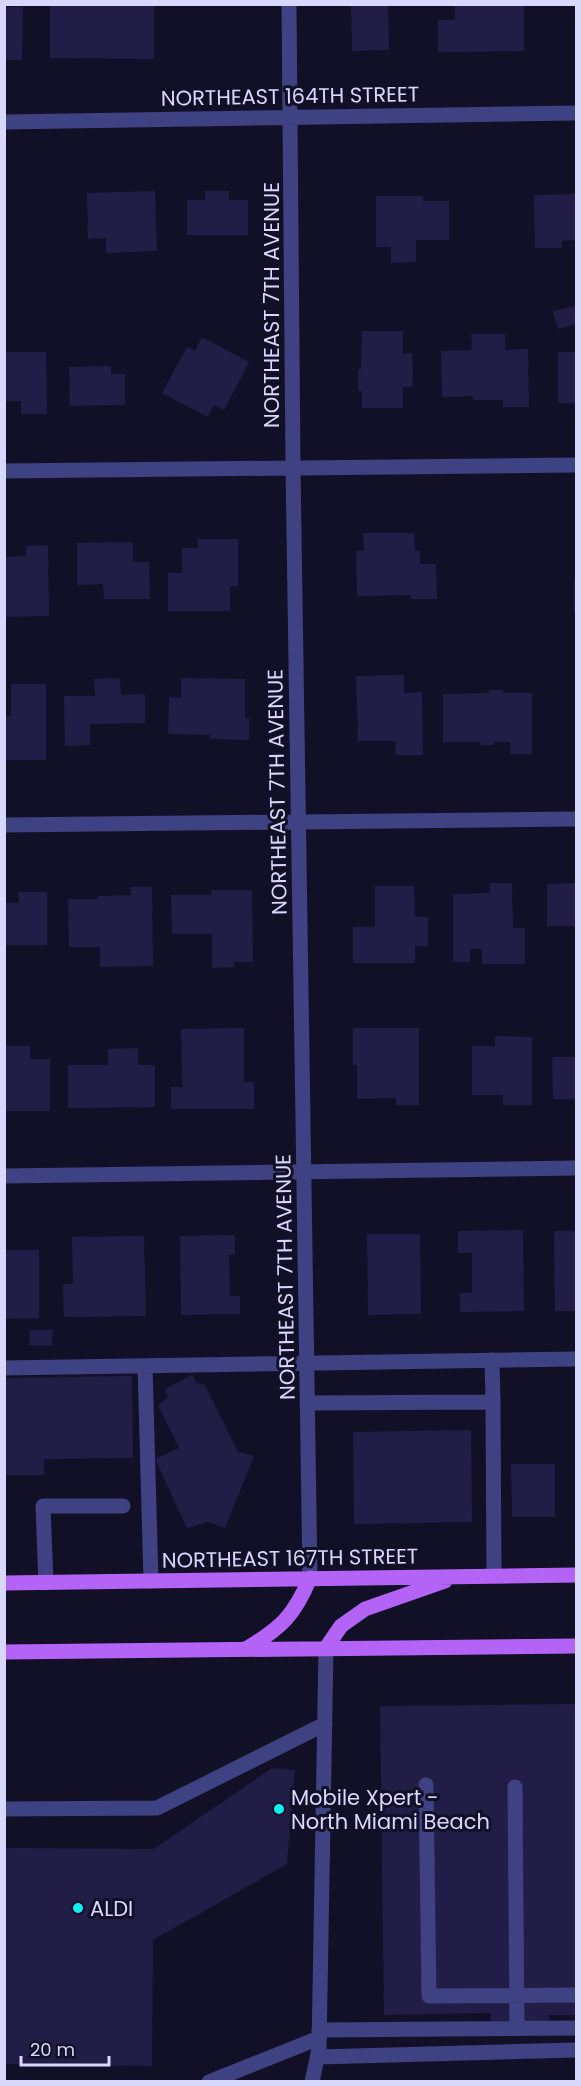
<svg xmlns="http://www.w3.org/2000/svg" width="581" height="2086" font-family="Poppins,sans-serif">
  <rect width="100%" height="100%" fill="#121026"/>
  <path fill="#221d46" d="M50,4H154V59L50,58Z
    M351,4H388L389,50L352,51Z
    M455,4H524V51L438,52V20H455Z
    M4,7H23L22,60H4Z
    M155,191L157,251L106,253V238L88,239L87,193Z
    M205,191H229V200H248V235H187V200H205Z
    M576,194V240L562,241V248H535L534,195Z
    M376,196H423V201H449V240H416V262L391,263V247H376Z
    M576,306V324L558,329L553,311Z
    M362,331H403V354L412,353L413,370L412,387H403V408H362V391H358V369H361Z
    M471,334H505V350L528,349L529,407H503V400H473V396L442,397L441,351L472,350Z
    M202,337L249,362L224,410L214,405L208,417L162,393L187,347L195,351Z
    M4,352H46L47,414H21V401H4Z
    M558,352H575L576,403H558Z
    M111,366V374H125V405L70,406L69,367Z
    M363,533H414L415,551H420V564H436L437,599H411V595L357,596L356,551H364Z
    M198,539H238V586H230V611H168V573H182V548H198Z
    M133,542V562H149L150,599H104L103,584L77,585V543Z
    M48,545L49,616L4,617V557L26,556V546Z
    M574,578H576V613H574Z
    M404,675V693L422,692L423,755H396L395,741H358L356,676Z
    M120,678L121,695L145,694V723L90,724V745L65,746L64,696H95L94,679Z
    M181,678L245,679V718H249V740L210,739V735L168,734L169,697L181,698Z
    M11,684H46V760H4V716H11Z
    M489,690H503V693H532V754H510L511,742H494V745H480V742H443V694L489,693Z
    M490,883H512L513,928H525V964H482V949H470V962H453V894L490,893Z
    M576,883V926H547V884Z
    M375,886H414L415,917H428V946H415V963H353V927H375Z
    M130,887H152L153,966L100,967V947H69L68,899H98V896L131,895Z
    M211,890H252L253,962H234V967L212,968V934H172L171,895H211Z
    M18,892H47V945H4V903H19Z
    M244,1028V1082H254V1109H171V1087H182L181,1029Z
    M353,1028H419V1105H396V1098L357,1099V1065H353Z
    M495,1036L532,1037V1105H503V1095H472V1046H495Z
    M6,1046H30V1059H50V1111H6Z
    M138,1048V1065H155V1107L68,1108V1065H108V1049Z
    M552,1057H576V1099H553Z
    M523,1230L524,1311L460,1312V1293H472V1253H458V1231Z
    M554,1231H576V1311H555Z
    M367,1234H420L421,1314L368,1315Z
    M235,1235V1255H229L230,1296H240V1314L181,1315L180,1236Z
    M144,1236L146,1316L64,1317L63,1284H73L72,1237Z
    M4,1250H39V1318L4,1319Z
    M30,1330H53L52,1346L29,1345Z
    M192,1375L196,1383L205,1385L238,1452L254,1456L225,1528L208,1522L187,1528L155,1459L179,1448L158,1405L168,1398L165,1389Z
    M132,1376L133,1458L44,1459V1475H4V1378Z
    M471,1430L472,1522L354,1524L353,1432Z
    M511,1464H555V1517H512Z
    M576,1704V2015H549L548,2035L490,2034L491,2013L384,2015L380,1706Z
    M272,1768L295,1770L287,1864L153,1940L152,2066L4,2064V1848L154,1849Z"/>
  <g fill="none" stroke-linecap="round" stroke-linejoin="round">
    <path stroke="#3e4182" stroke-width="15" d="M145,1366L151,1581
      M4,1368L576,1359
      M493,1402L494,1576
      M307,1403L493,1402L492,1360
      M46,1583L43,1506H123
      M426,1785L429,1996L576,1995
      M515,1787L517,2028
      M4,1809L157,1808L325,1724
      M319,2030L576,2028
      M318,2057L576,2050
      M209,2082L319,2038
      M312,2082L319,2049"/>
    <path stroke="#3e4182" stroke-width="15" d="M289,4L293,467L310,1578
      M4,122L576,113
      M4,471L576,465
      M4,825L576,819
      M4,1176L576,1168
      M319,2049L326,1648"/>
    <path stroke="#b364f7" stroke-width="15" d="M4,1583L576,1575
      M326,1648L341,1626L365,1609L445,1581
      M246,1649C281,1628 294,1616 310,1578
      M4,1652L576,1646"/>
  </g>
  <g fill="#0df0f3" stroke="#121026" stroke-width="2">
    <circle cx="279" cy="1809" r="6"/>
    <circle cx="78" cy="1908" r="6"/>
  </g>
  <g text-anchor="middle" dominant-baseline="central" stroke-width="6" stroke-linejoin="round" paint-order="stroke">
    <g font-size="21" fill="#d8d7fd" stroke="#121026">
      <text transform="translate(290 96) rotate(-1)">NORTHEAST 164TH STREET</text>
      <text transform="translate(271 305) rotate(-90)">NORTHEAST 7TH AVENUE</text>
      <text transform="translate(277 792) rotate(-91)">NORTHEAST 7TH AVENUE</text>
      <text transform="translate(285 1277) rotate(-91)">NORTHEAST 7TH AVENUE</text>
      <text transform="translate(290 1558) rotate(-1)">NORTHEAST 167TH STREET</text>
    </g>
    <g font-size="21" fill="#d8d7fd" stroke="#121026" text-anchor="start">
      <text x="291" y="1797">Mobile Xpert -<tspan x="291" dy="24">North Miami Beach</tspan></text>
      <text x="90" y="1908">ALDI</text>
    </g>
  </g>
  <rect width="581" height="2086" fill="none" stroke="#d8d7fd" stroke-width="12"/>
  <path d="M21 2056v9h88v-9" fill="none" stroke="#d8d7fd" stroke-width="3"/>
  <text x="30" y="2056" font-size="18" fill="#d8d7fd" stroke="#121026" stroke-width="4.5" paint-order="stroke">20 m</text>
</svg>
